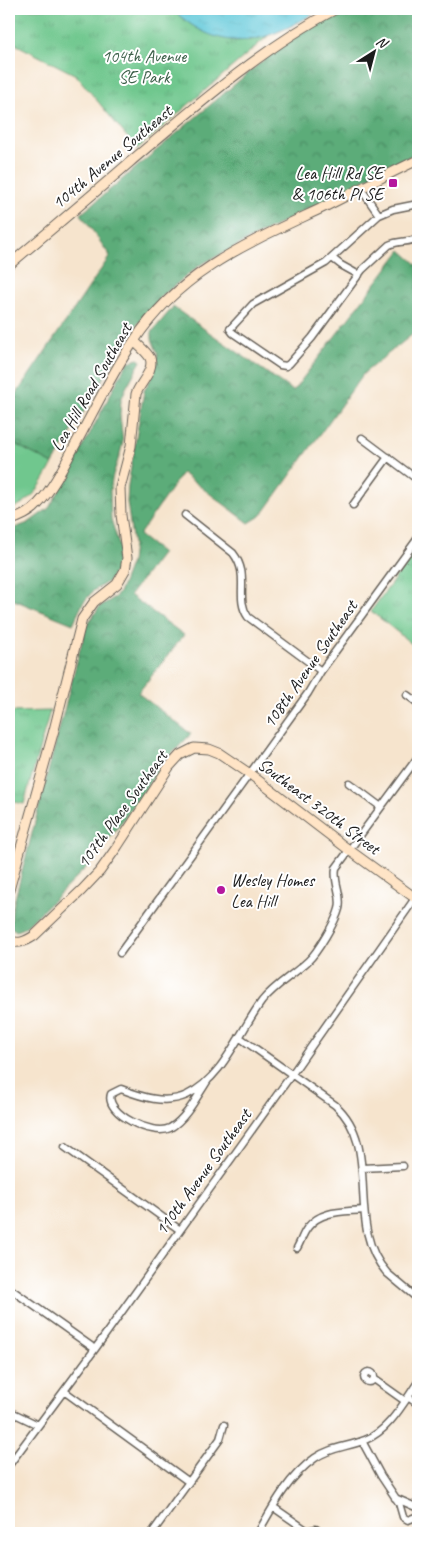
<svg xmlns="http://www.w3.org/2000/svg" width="427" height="1542" font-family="Caveat,sans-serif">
  <defs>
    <pattern id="forest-crowns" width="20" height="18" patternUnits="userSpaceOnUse" patternTransform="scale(1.25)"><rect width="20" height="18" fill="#5bac79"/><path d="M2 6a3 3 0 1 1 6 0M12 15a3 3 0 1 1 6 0" fill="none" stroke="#4a8b62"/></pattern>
    <pattern id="park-tufts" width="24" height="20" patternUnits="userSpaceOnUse" patternTransform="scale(1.25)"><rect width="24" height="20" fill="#6fc78e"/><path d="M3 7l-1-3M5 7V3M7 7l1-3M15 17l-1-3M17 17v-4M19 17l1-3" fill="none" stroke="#60aa7a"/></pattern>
    <pattern id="water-ripples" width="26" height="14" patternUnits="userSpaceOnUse" patternTransform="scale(1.25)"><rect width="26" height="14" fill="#5ec8d9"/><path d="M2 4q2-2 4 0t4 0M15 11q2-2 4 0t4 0" fill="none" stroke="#51abba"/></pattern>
  </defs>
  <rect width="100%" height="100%" fill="#fff"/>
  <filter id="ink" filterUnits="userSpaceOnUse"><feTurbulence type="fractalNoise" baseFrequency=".02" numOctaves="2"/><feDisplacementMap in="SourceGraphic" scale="10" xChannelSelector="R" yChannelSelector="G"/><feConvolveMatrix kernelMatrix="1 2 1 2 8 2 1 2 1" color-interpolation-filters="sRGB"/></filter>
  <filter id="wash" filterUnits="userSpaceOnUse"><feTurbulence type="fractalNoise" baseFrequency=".0096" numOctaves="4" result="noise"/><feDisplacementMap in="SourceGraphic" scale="20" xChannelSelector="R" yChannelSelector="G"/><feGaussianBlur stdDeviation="1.12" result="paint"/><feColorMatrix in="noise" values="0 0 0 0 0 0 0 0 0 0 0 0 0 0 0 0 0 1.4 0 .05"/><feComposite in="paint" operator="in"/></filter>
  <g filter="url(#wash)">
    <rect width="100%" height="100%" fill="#f6e4cd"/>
    <path fill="#6fc78e" stroke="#467255" d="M9,441L53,464C39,487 36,499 9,510Z"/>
    <path fill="url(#forest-crowns)" stroke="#3c644a" d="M345,9H418V152L200,265L163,295L130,333L53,464L9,441V405L110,256L81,214L280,46L308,27Z
      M401,250L418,265V330L364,373L262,515L249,523L182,473L139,535L162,553L130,595L184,635L138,693L191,734L164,762L117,829L90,864L28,925L20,930L16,931L11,927L12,910L86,626L100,606L114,598L120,591L131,562L133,545L127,502L128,485L144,391L155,370L157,362L158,354L152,339V332L173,307L293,391Z
      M138,359L141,361L126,388L121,400L120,415L123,442L120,454L113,475L110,491L111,519L120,548L118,565L109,581L93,591L83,603L73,624L9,598V530L28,523L49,508L65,481L122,372L128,362Z"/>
    <path fill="url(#park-tufts)" stroke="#467255" d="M9,9H172L183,19L200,30L234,41L251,40L268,36L137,149L76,75L9,41Z
      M418,547V649L371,611Z
      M50,711L24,804L9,801V712Z"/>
    <path fill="url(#water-ripples)" stroke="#3d727a" d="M172,9H244L252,10L321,9C266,43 224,58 172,9Z"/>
  </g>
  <g filter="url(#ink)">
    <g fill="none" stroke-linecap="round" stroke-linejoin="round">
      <g stroke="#68625a" stroke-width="9">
        <path id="street" d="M361,189L379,215
          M418,204L393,209L379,215L326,263L253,304L230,329L233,333L280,365L286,366L289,364L312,338L362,270L389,245C399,240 409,243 418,238
          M332,258L341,265L359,275
          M362,438L418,480
          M353,505L388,457
          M185,515L233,553C251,576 234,597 248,617L321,671
          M407,695L418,703
          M349,783L381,807
          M120,953L308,693L321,671L418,538
          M239,1037L335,1105C384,1148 343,1224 387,1273L418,1299
          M208,1080C198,1095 186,1119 170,1128C153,1137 104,1113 111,1094L121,1089C142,1097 165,1105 187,1095C224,1077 239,1032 262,1001C276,984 292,976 308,961C317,953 336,921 339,909C343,895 333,883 336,868L418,757
          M65,1147L180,1230
          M362,1168L403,1166
          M297,1248C301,1241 303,1233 308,1227C321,1210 344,1212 363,1210
          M9,1288L95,1349
          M364 1377a5 5 0 1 1 10 0a5 5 0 1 1-10 0Z
          M374,1379L405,1401
          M64,1391L189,1482
          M408,1397L418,1404
          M9,1411L38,1425
          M362,1441L381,1476L399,1503L403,1517L408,1520L418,1516
          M9,1465L95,1349L292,1074L418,894
          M395,1498L418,1508
          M273,1507L309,1532
          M152,1533L220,1439L224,1425
          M258,1533C273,1506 289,1476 315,1458C331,1447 348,1447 365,1440C389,1431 404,1402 418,1382
          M309,1533L311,1530L316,1529L321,1533"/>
      </g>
      <g stroke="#68625a" stroke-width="11">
        <path id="secondary" d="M9,265C49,231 90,197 130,162C195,107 261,49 336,9
          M9,521C20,517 30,513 38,504C53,488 64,466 74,447C94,411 111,374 134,341C179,272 248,243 320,209C353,193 385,175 418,160
          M9,890L54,730L82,619L94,602L117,584L125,570L127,558L121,515L120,488L131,446L136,394C139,384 155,370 150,358C147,352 139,346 134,341
          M9,940C18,945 26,941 34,936L82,890L100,871L117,847L169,767L180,755L194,748L209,749L219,753L250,774L349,850L418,900"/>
      </g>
      <use href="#street" stroke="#fff" stroke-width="6"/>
      <use href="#secondary" stroke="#ffe4c6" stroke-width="9"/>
    </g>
  </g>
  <g fill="#b5179e" stroke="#fff" stroke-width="2">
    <rect x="388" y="178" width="10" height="10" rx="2.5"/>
    <circle cx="221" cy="890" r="5"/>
  </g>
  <g text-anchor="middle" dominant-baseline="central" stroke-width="4" stroke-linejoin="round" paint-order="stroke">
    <g font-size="18" fill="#3d604a" stroke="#fff">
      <text x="144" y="56">104th Avenue<tspan x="144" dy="21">SE Park</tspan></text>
    </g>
    <g font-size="18" fill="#1c1c1c" stroke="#fff">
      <text transform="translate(112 157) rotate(-40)">104th Avenue Southeast</text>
      <text transform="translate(91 387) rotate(-60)">Lea Hill Road Southeast</text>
      <text transform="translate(310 664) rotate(-55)">108th Avenue Southeast</text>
      <text transform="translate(319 806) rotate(37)">Southeast 320th Street</text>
      <text transform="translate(122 809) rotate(-54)">107th Place Southeast</text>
      <text transform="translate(203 1172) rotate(-54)">110th Avenue Southeast</text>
    </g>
    <g font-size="18" fill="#1c1c1c" stroke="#fff" text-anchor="end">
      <text x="383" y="173">Lea Hill Rd SE<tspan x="383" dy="21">&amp; 106th Pl SE</tspan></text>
      <text x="231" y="880" text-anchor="start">Wesley Homes<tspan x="231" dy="21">Lea Hill</tspan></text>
    </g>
  </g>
  <rect width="427" height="1542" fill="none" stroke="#fff" stroke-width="30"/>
  <g transform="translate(374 52) rotate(36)" stroke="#ffffff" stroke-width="4" paint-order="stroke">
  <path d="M0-4L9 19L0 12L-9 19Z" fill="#1c1c1c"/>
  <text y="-8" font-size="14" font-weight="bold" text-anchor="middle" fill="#1c1c1c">N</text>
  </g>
</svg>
